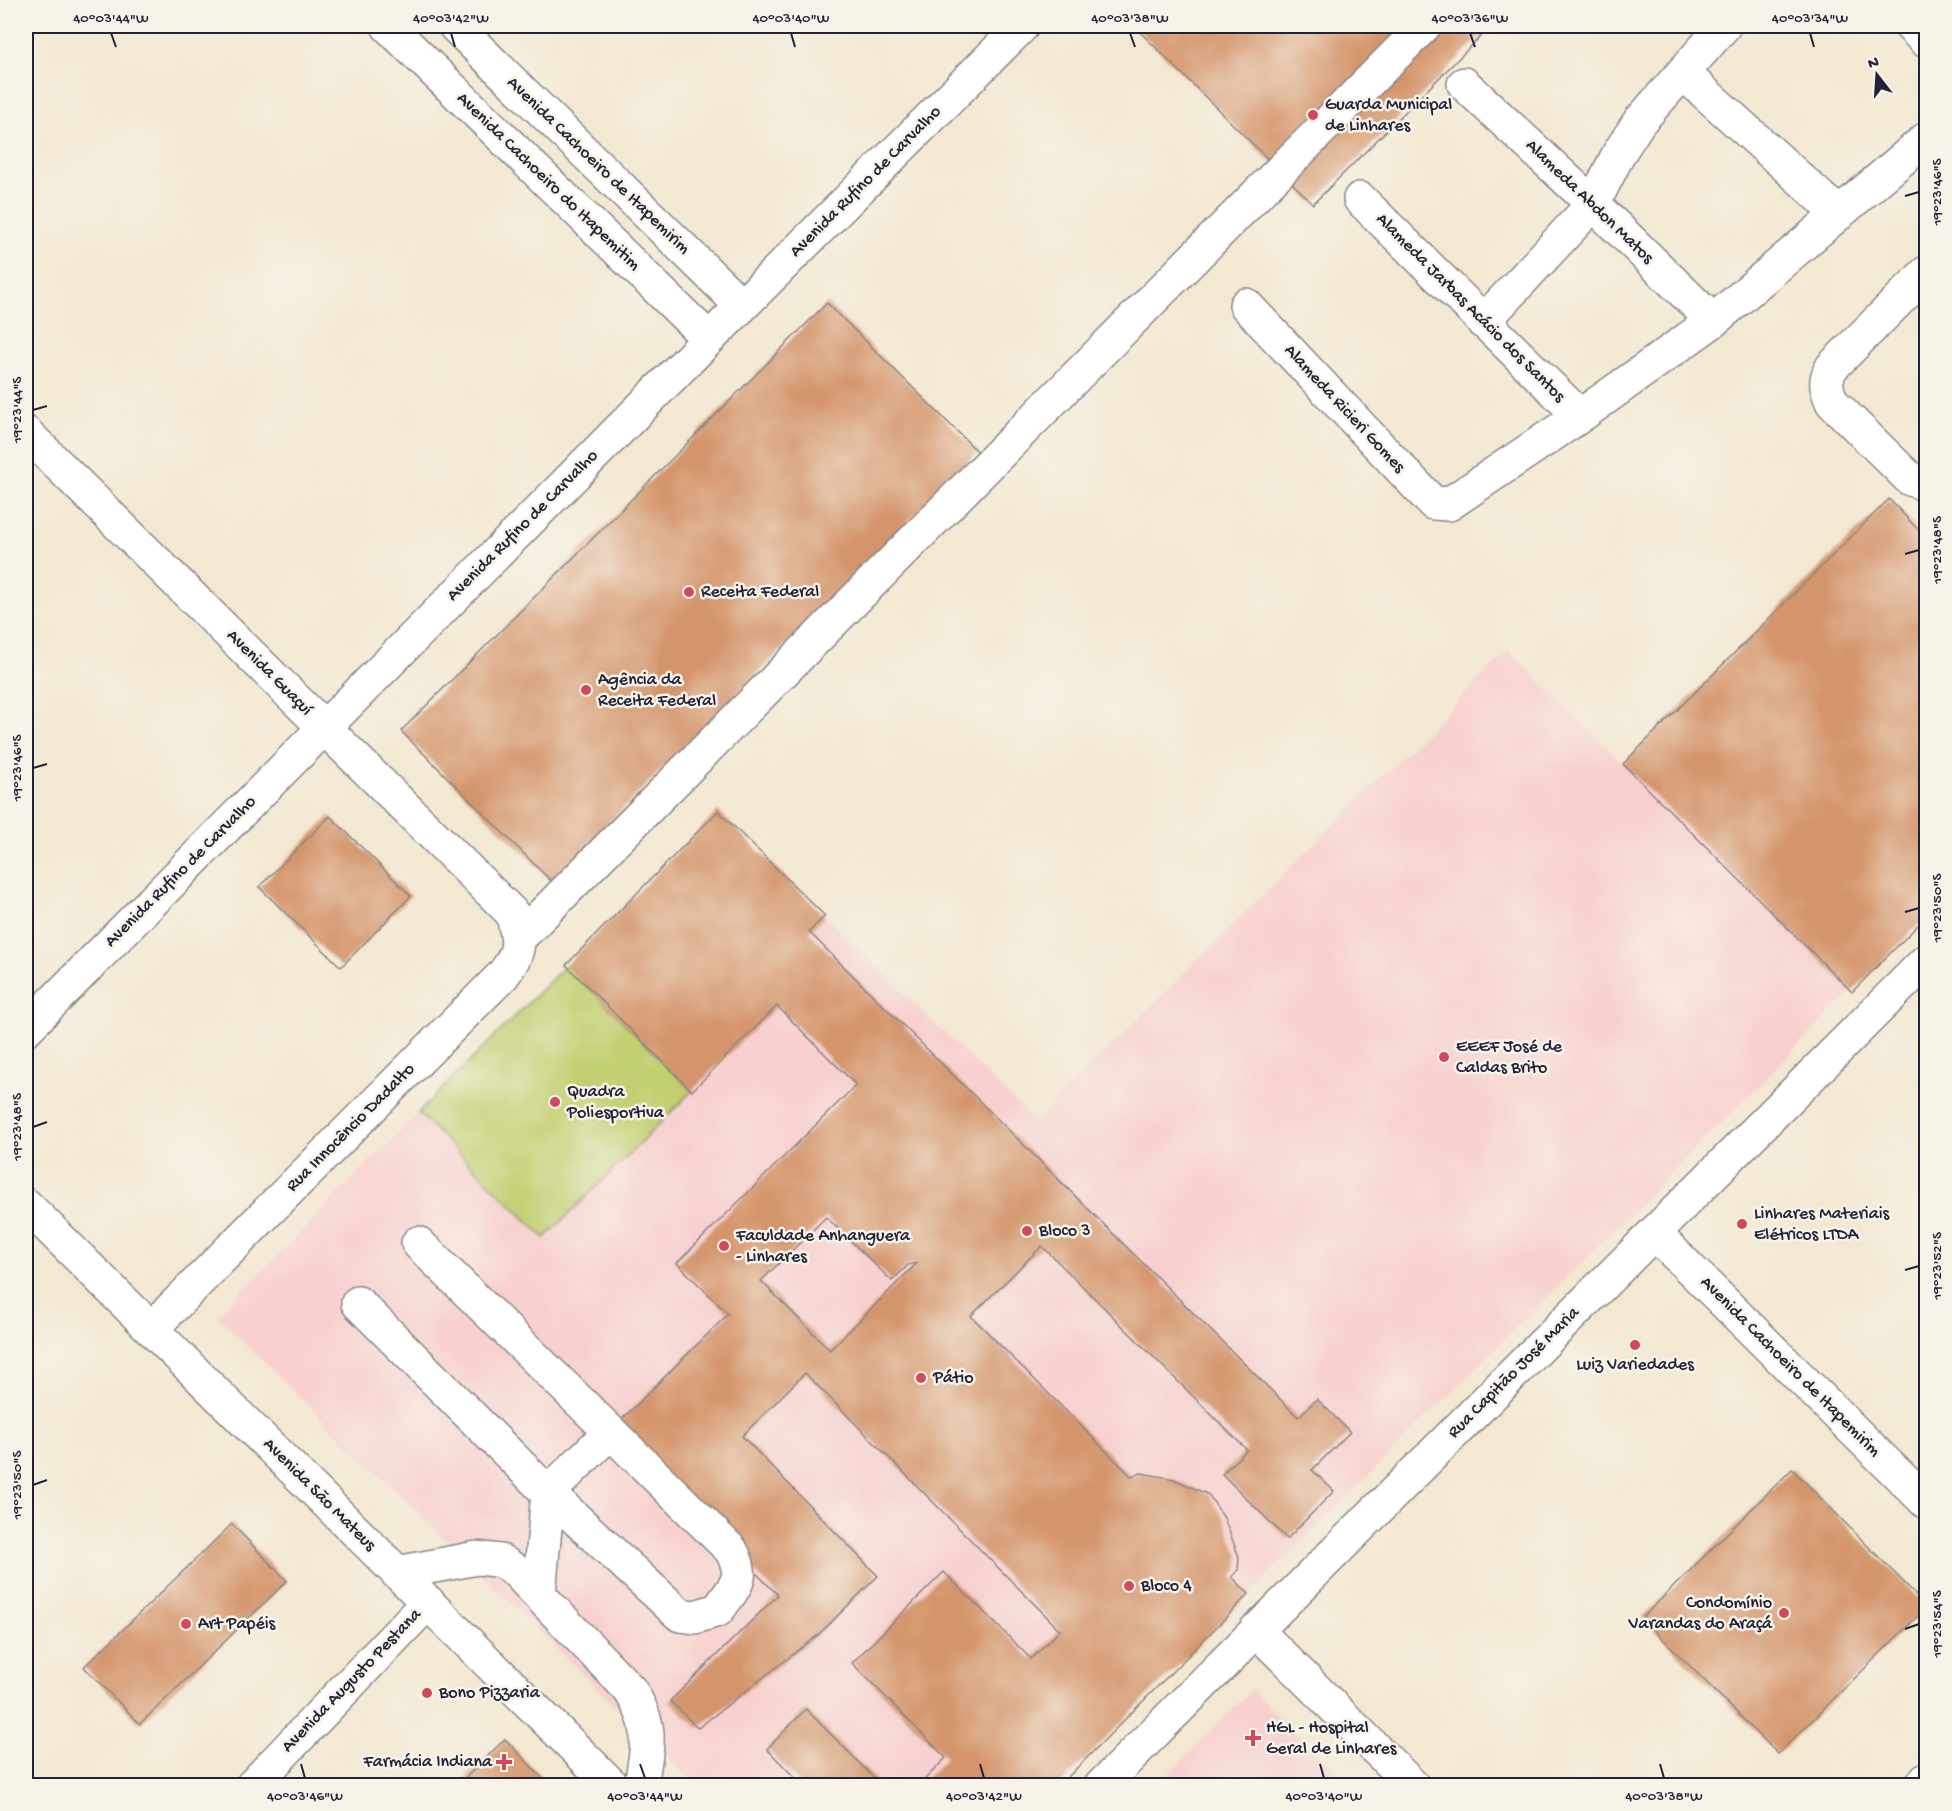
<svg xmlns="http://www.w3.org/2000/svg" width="1952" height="1811" font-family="'Gochi Hand',sans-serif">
  <rect width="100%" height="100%" fill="#f7f3e8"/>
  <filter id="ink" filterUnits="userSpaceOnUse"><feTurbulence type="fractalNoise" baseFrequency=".0167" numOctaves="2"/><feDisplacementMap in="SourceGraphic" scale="12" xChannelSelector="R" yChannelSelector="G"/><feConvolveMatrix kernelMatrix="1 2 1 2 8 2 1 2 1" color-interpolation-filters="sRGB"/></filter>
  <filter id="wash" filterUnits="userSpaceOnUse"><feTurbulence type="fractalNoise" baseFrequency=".008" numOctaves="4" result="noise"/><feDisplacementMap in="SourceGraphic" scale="24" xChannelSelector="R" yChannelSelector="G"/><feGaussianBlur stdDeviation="1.35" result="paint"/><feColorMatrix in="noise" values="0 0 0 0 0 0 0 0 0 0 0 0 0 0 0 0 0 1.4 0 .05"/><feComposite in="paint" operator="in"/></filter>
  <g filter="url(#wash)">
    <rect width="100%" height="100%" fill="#f3e8d1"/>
    <path fill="#f7d0cf" d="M1509,650L1852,992L1059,1785H696L217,1316L718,811L1035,1122Z
      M1251,1690L1351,1785H1158Z"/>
    <path fill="#c2cf71" stroke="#727856" stroke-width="1.5" d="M566,965L692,1091L545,1238L418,1113Z"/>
    <g id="blocks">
      <path fill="#d4956c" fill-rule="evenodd" d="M1134,26H1491L1313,204Z
        M827,303L978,452L551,881L401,731Z
        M1889,499L1926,538V917L1852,992L1623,764Z
        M718,811L825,916L809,932L1298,1417L1317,1399L1350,1432L1312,1470L1334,1491L1287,1539L1222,1474L1247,1450L1042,1246L971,1316L1131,1476L1141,1473L1174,1479L1209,1495L1224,1518L1239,1557L1238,1570L1232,1577L1249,1594L1059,1786H918L946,1758L852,1663L944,1572L1031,1659L1060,1630L805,1373L742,1436L878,1576L818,1635L698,1728L670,1701L778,1595L612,1429L728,1314L677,1263L856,1085L777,1006L692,1091L566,965ZM826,1217L892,1281L908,1265L917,1263L830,1350L761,1281Z
        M330,816L411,896L341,967L259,887Z
        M1792,1469L1926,1605V1608L1778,1754L1642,1618Z
        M232,1524L287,1581L140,1724L84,1667Z
        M806,1709L882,1786H803L767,1749Z
        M505,1739L550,1786H457Z"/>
    </g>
  </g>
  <g filter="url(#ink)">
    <use href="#blocks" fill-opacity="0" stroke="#8a8586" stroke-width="1.5"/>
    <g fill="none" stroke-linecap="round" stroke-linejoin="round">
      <g stroke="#8a8586" stroke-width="36">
        <path id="minor" d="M388,26L709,339
          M455,26L742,306
          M1911,26L1926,41
          M1683,73L1839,214
          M1464,84L1593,204L1713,321
          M1360,199L1580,416
          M1926,273L1832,367C1824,380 1826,388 1832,402L1910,479L1919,482H1926
          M1246,305L1433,503L1449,504L1580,416L1713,321L1926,139
          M1483,322L1593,204L1619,153L1639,122L1724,26
          M26,433L512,913C520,942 522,950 503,975L151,1329
          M519,938L1424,26
          M26,1029L709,339L1022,26
          M26,1205L613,1786
          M1654,1233L1926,1502
          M358,1303L548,1493L680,1615L695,1617L718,1610C735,1585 747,1579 731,1550L418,1243
          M397,1573L477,1558L501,1561L516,1571L630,1690C655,1729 647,1743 641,1786
          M539,1595L548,1493L610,1432
          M1256,1630L1413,1786
          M252,1786L428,1602"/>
      </g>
      <g stroke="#8a8586" stroke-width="36">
        <path id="major" d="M1101,1786L1926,961
          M1921,1786L1926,1779"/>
      </g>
      <use href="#minor" stroke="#fff" stroke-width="33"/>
      <use href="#major" stroke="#fff" stroke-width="33"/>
    </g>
  </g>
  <path fill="none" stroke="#22223b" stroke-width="2" d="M111,33L116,47M451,33L455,47M791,33L795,47M1130,33L1135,47M1470,33L1475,47M1810,33L1814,47M1905,196L1919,192M33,410L47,406M1905,554L1919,550M33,768L47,764M1905,912L1919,908M33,1127L47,1122M1905,1270L1919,1266M33,1485L47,1480M1905,1629L1919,1624M301,1764L305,1778M640,1764L645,1778M980,1764L984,1778M1320,1764L1324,1778M1660,1764L1664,1778"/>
  <g fill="#d1495b" stroke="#f7f3e8" stroke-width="2">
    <circle cx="1313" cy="115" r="6"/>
    <circle cx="689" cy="592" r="6"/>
    <circle cx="586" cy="690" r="6"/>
    <circle cx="1444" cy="1057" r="6"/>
    <circle cx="555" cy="1102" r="6"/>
    <circle cx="1742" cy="1224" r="6"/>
    <circle cx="1027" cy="1231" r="6"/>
    <circle cx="724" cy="1246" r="6"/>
    <circle cx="1635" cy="1345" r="6"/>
    <circle cx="921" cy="1378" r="6"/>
    <circle cx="1129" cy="1586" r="6"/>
    <circle cx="1784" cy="1613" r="6"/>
    <circle cx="186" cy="1624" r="6"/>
    <circle cx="427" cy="1693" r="6"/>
    <path d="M1250 1729h6v6h6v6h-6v6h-6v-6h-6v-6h6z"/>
    <path d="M501 1753h6v6h6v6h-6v6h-6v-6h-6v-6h6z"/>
  </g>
  <g text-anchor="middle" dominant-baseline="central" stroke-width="5" stroke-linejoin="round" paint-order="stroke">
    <g font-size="18" fill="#22223b" stroke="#f7f3e8" text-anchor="start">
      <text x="1325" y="105">Guarda Municipal<tspan x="1325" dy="21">de Linhares</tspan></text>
      <text x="701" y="592">Receita Federal</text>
      <text x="598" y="680">Agência da<tspan x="598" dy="21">Receita Federal</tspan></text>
      <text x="1456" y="1047">EEEF José de<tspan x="1456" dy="21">Caldas Brito</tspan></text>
      <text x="567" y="1092">Quadra<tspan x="567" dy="21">Poliesportiva</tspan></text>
      <text x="1754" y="1214">Linhares Materiais<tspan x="1754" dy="21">Elétricos LTDA</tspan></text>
      <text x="1039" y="1231">Bloco 3</text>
      <text x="736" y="1236">Faculdade Anhanguera<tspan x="736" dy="21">- Linhares</tspan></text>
      <text x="1635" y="1365" text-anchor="middle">Luiz Variedades</text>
      <text x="933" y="1378">Pátio</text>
      <text x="1141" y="1586">Bloco 4</text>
      <text x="1772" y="1603" text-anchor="end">Condomínio<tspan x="1772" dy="21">Varandas do Araçá</tspan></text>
      <text x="198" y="1624">Art Papéis</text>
      <text x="439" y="1693">Bono Pizzaria</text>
      <text x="1266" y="1728">HGL - Hospital<tspan x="1266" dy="21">Geral de Linhares</tspan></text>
      <text x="492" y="1762" text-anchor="end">Farmácia Indiana</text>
    </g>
    <g font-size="18" fill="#22223b" stroke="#f7f3e8">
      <text transform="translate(598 166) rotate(44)">Avenida Cachoeiro de Itapemirim</text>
      <text transform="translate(548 182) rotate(44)">Avenida Cachoeiro do Itapemitim</text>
      <text transform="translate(866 182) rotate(-45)">Avenida Rufino de Carvalho</text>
      <text transform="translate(1589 202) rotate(44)">Alameda Abdon Matos</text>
      <text transform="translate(1470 308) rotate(45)">Alameda Jarbas Acácio dos Santos</text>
      <text transform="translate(1344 409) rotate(47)">Alameda Ricieri Gomes</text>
      <text transform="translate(523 526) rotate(-45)">Avenida Rufino de Carvalho</text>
      <text transform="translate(269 673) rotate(45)">Avenida Guaçuí</text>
      <text transform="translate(181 872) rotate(-45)">Avenida Rufino de Carvalho</text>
      <text transform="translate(351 1128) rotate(-45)">Rua Innocêncio Dadalto</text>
      <text transform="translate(1790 1367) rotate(45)">Avenida Cachoeiro de Itapemirim</text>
      <text transform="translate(1514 1373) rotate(-45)">Rua Capitão José Maria</text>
      <text transform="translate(319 1495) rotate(45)">Avenida São Mateus</text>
      <text transform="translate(352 1681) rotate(-46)">Avenida Augusto Pestana</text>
    </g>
  </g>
  <rect width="1952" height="1811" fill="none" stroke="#f7f3e8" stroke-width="66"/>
  <g transform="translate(1877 75) rotate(343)" stroke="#f7f3e8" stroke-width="4.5" paint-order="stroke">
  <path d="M0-4.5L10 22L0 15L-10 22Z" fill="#22223b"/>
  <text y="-9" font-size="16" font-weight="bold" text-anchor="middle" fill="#22223b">N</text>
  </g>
  <rect x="33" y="33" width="1886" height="1745" fill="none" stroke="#22223b" stroke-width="2"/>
  <g font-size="15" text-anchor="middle" fill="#22223b">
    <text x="111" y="22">40°03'44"W</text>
    <text x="451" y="22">40°03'42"W</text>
    <text x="791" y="22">40°03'40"W</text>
    <text x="1130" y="22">40°03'38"W</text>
    <text x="1470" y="22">40°03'36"W</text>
    <text x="1810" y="22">40°03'34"W</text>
    <text transform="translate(1936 192) rotate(-90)" y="5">19°23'46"S</text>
    <text transform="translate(16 410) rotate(-90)" y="5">19°23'44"S</text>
    <text transform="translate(1936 550) rotate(-90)" y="5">19°23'48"S</text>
    <text transform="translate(16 768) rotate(-90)" y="5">19°23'46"S</text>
    <text transform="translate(1936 908) rotate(-90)" y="5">19°23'50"S</text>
    <text transform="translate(16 1127) rotate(-90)" y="5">19°23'48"S</text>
    <text transform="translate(1936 1266) rotate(-90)" y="5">19°23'52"S</text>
    <text transform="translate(16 1485) rotate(-90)" y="5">19°23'50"S</text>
    <text transform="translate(1936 1624) rotate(-90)" y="5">19°23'54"S</text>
    <text x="305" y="1800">40°03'46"W</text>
    <text x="645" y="1800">40°03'44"W</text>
    <text x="984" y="1800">40°03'42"W</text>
    <text x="1324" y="1800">40°03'40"W</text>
    <text x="1664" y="1800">40°03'38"W</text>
  </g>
</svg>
